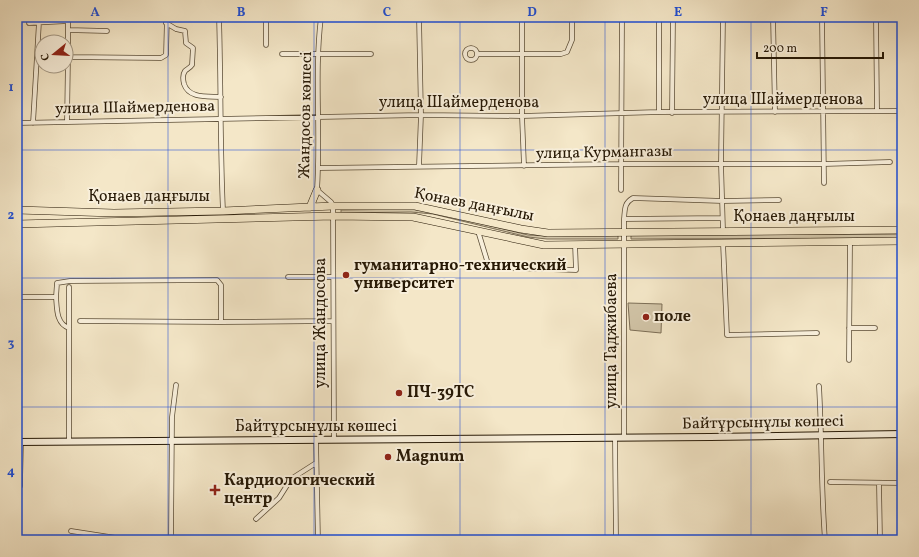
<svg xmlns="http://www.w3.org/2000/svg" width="919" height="557" font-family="Vollkorn,serif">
  <rect width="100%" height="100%" fill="#f4e7c8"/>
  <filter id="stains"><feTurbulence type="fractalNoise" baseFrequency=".005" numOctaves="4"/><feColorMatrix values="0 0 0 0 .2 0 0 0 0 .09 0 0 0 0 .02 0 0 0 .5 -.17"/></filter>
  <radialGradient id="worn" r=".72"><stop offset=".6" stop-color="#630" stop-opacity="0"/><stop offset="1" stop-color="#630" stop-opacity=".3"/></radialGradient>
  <path fill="#d1c4a7" stroke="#7c6e56" d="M411,209L433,212L528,235L547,236L618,235V239H547L528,237L433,214L411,212L341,213V210Z
    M902,234V238L631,239V235Z
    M628,303L662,304L661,333L630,330Z"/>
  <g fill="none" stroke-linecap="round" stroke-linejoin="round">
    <g stroke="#5a4c36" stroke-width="5.5">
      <path id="minor" d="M219,17C221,82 220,146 223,211
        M321,17C314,74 321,132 317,190L331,202L333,206L334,440
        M522,17V116L524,166
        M773,17L775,112
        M822,17L824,183
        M876,17L877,111
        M29,23L68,21
        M166,23L176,29L185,31L186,43L193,48L192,65C190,68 187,69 185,71C182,75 183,80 184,84C189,99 208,96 221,97
        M68,30L107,31
        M266,45V17
        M465 54a6 6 0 1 1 12 0a6 6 0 1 1-12 0Z
        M282,54H371
        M478,54H561L567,52L572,40V17
        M68,57L161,58L166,55L167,17
        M659,112V17
        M672,113L673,17
        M67,122L68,57V17
        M17,123L421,115L522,116L659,112L902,111
        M33,123L39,22
        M419,166L421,115L419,17
        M319,168L621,164H824L890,162
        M621,190L622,17
        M624,219C625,209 624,203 633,198L723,201L779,200
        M478,231L489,267L576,270L575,244
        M723,231L721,164L723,17
        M723,243L727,335L817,333
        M288,277H333
        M17,297H56C57,308 56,324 69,328
        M56,297L57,283L70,281L217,280L221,285V322L333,321
        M80,321L221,322
        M849,328H875
        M849,360L850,242
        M819,386C822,437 821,489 825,540
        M624,437V219L722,218
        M615,438L616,540
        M316,440L318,540
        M69,442V287
        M830,482L902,483
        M879,483L880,540
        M20,486L21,442
        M256,519L279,498L291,479L316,463
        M71,531L129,540
        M171,540L172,417L176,385"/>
    </g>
    <g stroke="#271906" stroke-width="8">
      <path id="secondary" d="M17,442L710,437L902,434"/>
    </g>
    <g stroke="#271906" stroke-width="8">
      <path id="primary" d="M310,207L317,190
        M17,210L114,213L223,211L333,206H415L521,229L548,233L902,230
        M17,224L333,216L413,217L544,245L902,241"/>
    </g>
    <use href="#minor" stroke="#f8efdb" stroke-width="4"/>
    <use href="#secondary" stroke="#f8efdb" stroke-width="6"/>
    <use href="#primary" stroke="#f4e7c8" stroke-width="7"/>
  </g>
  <path fill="none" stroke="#1d4ed8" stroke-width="1" stroke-opacity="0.55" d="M168,17V540M314,17V540M460,17V540M605,17V540M751,17V540M17,150H902M17,278H902M17,407H902"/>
  <g fill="#8f2418" stroke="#f8efdb" stroke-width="1.5">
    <circle cx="346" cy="275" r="4"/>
    <circle cx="646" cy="317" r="4"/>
    <circle cx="399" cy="393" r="4"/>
    <circle cx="388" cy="457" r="4"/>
    <path d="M213 484h4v4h4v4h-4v4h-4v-4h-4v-4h4z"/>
  </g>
  <g text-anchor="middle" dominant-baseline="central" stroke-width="4" stroke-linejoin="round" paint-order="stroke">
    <g font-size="16" fill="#271906" stroke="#f8efdb">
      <text x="783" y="100">улица Шаймерденова</text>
      <text x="459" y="103">улица Шаймерденова</text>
      <text transform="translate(135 108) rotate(-1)">улица Шаймерденова</text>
      <text transform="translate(306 115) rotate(-89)">Жандосов көшесі</text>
      <text transform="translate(604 153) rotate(-1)">улица Курмангазы</text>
      <text x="149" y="197">Қонаев даңғылы</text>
      <text transform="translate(474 205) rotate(11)">Қонаев даңғылы</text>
      <text x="794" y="217">Қонаев даңғылы</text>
      <text transform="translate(321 323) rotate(-90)">улица Жандосова</text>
      <text transform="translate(612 341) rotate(-90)">улица Таджибаева</text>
      <text transform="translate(763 423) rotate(-1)">Байтұрсынұлы көшесі</text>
      <text x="316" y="427">Байтұрсынұлы көшесі</text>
    </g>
    <g font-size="16" font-weight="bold" fill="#271906" stroke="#f8efdb" text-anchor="start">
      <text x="354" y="266">гуманитарно-технический<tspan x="354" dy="18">университет</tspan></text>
      <text x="654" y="317">поле</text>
      <text x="407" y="393">ПЧ-39ТС</text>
      <text x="396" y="457">Magnum</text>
      <text x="224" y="481">Кардиологический<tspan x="224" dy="18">центр</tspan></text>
    </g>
  </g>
  <rect width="919" height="557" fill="none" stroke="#f4e7c8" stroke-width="44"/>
  <g transform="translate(54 54) rotate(252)"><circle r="19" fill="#f8efdb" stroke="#a49986"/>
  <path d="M0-3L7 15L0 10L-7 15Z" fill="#8f2418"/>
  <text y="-6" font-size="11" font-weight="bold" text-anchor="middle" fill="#271906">С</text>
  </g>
  <path d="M757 52v6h126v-6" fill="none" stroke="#271906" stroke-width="2"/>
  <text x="763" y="52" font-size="12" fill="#271906" stroke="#f8efdb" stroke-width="3" paint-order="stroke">200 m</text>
  <rect x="22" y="22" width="875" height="513" fill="none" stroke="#1d4ed8" stroke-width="1.5"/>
  <g font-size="13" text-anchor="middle" font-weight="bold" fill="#1d4ed8">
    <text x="95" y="16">A</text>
    <text x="241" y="16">B</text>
    <text x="387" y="16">C</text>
    <text x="532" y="16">D</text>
    <text x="678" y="16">E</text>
    <text x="824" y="16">F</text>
    <text x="11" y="91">1</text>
    <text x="11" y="219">2</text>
    <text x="11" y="347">3</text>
    <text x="11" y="475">4</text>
  </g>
  <rect width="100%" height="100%" filter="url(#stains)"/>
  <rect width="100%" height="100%" fill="url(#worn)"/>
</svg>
